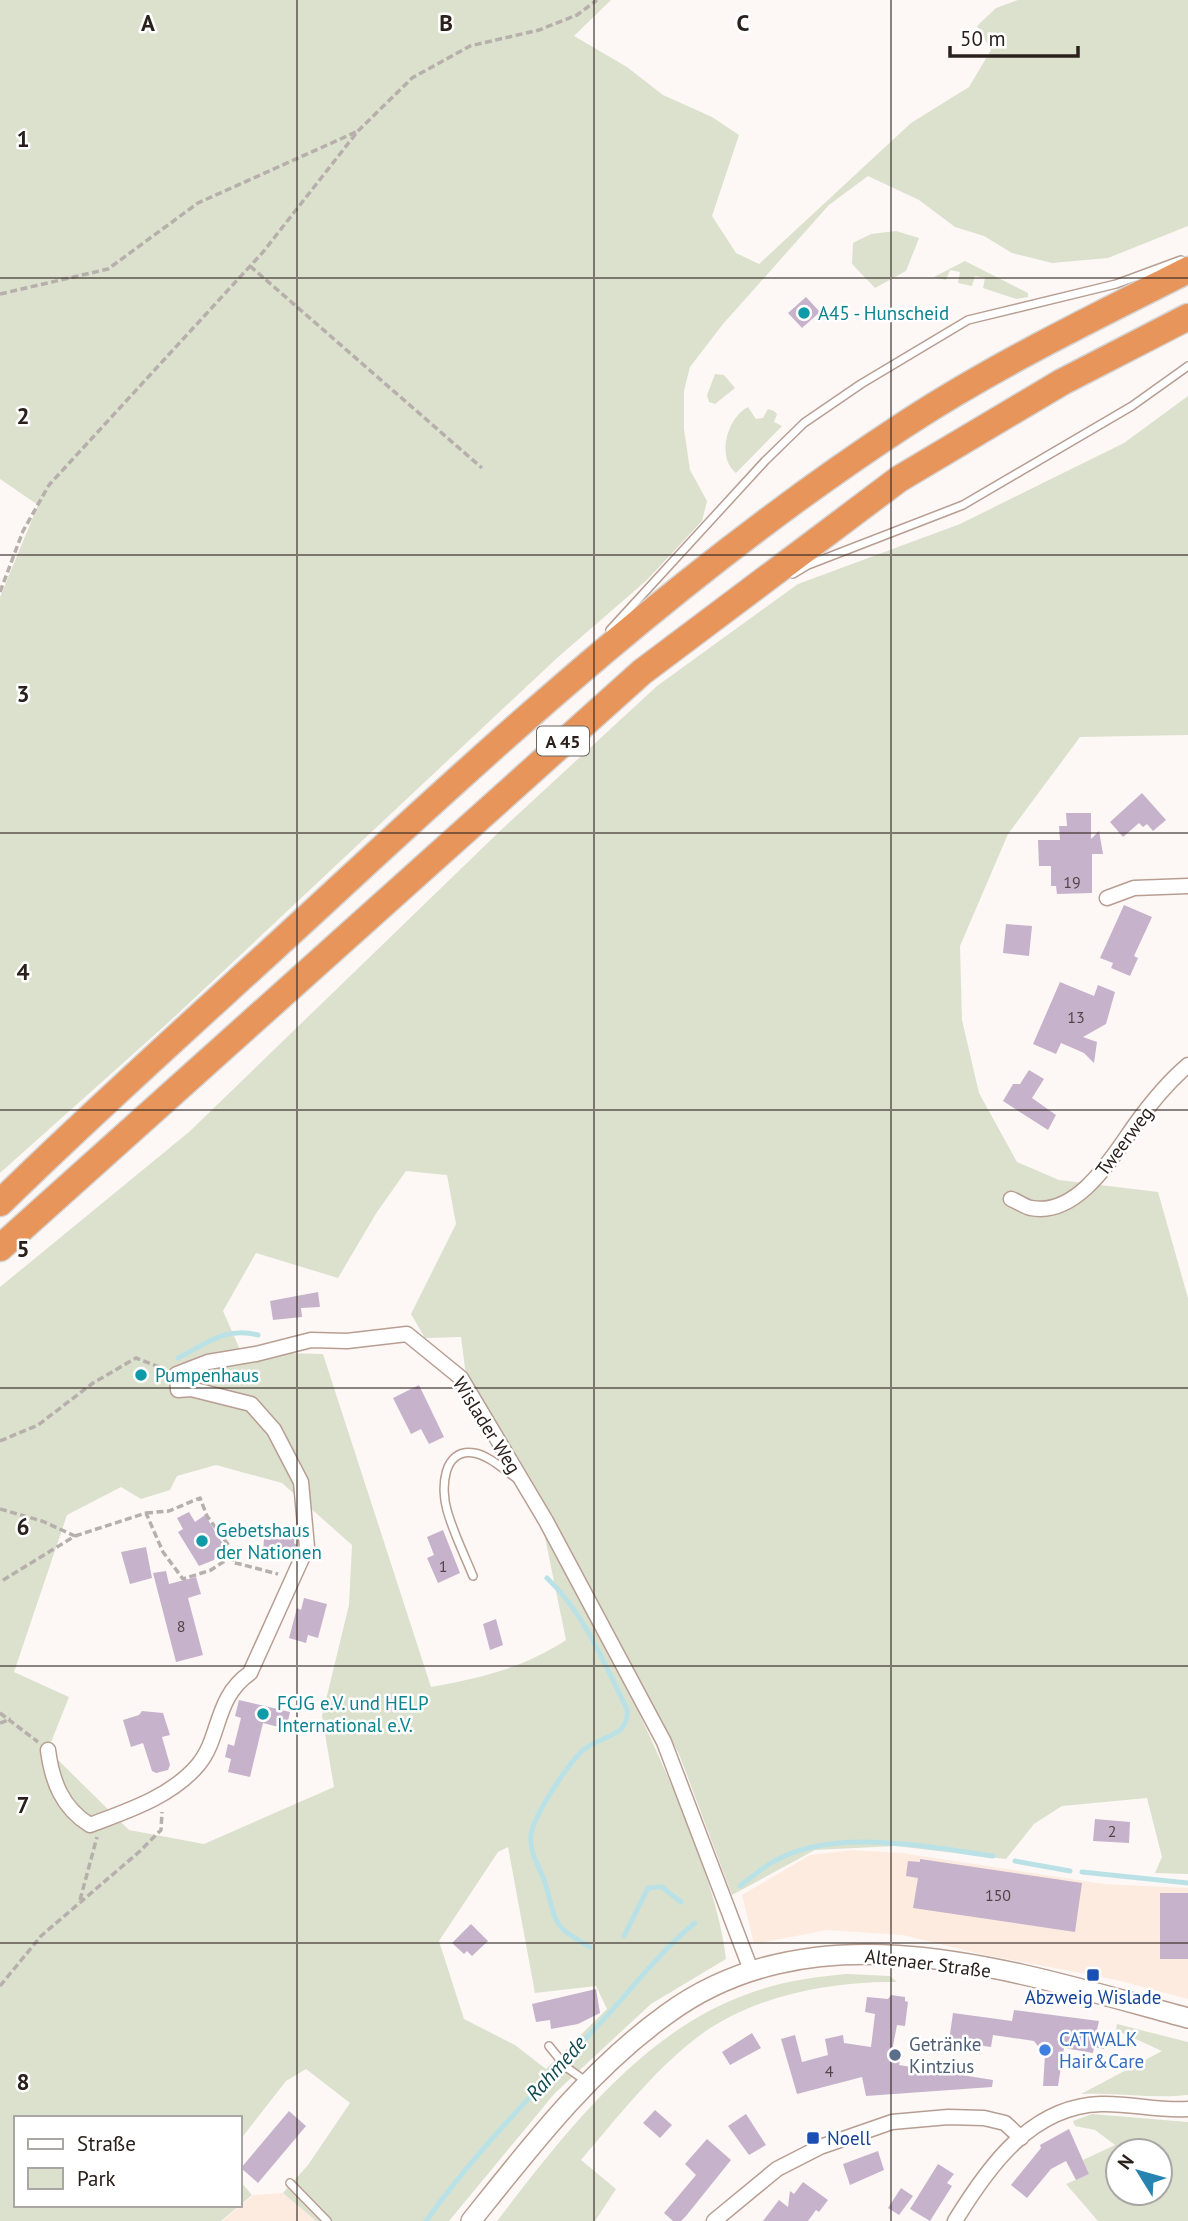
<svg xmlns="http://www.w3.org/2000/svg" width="1188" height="2221" font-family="'PT Sans',sans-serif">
  <rect width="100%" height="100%" fill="#fdf8f5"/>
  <path fill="#fdebe0" d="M852,1850L902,1853L1104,1884L1188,1888V1999L1117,1980L980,1954L903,1935L827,1930L754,1944L742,1895L810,1855Z
    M283,2193L316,2221H222L253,2195Z"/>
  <path fill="#dce1ce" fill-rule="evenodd" d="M0,0H611L574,36L627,67L663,95L712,117L739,135L712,216L736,253L759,264L911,123L969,87L991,50L977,26L996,8L1018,0H1188V226L1108,258L1052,263L1012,253L984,236L955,227L919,200L868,176L829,205L723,324L690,367L684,391V429L690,470L707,501L702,521L647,580L557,658L169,1022L0,1173V597L38,505L0,479Z
    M896,231L919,238L906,271L875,288L852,264L853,243L871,234Z
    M965,261L1028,293V297L1016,299L983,288L985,278L975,276L972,286L958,283L960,272L950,270L946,280L934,277Z
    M715,374L724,375L735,388L715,404L709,402L707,395Z
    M1188,396V735L1080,737L1008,834L960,946L962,1020L979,1093L1017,1162L1059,1180L1158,1192L1188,1298V1874L1155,1873L1162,1857L1147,1798L1062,1806L1034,1824L1006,1859L896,1846L815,1850L732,1895L679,1754L552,1518L466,1376L461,1337L425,1338L411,1314L456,1224L447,1175L406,1171L377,1212L338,1278L256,1253L223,1311L241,1352L323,1354L431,1687C483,1677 521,1669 566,1640L542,1523C593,1620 644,1715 684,1816C702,1864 720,1908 726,1959L651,2004L555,2093L449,2221H316L283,2193L308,2165L350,2103L306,2069L286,2081L240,2140V2118H16V2205H240V2181L252,2195L221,2221H0V1287L189,1132L501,830L657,686L798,584L960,524L1124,443ZM216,1465L282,1483L352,1545L349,1605L322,1716L334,1787L204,1844L129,1830L48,1750L69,1697L14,1672L67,1515L121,1487L141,1499L170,1490L177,1476ZM508,1847L535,1993L596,1986L607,2009L546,2069L515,2045L464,2019L439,1941L498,1852Z
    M748,407L756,419L763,418L768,409L774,411L777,414L774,422L782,426L736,473C716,457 727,418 748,407Z
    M847,1974L890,1976L897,1982C833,1981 756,1995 703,2033C656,2067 618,2117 581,2160L616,2189L595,2221H497C565,2133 643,2029 753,1992C784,1981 815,1977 847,1974Z
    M1117,2024L1188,2042V2095C1152,2099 1117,2092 1081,2094L1162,2051L1116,2030Z
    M1092,2114L1188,2122V2221H1098L1066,2184L1089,2174L1083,2160L1115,2145L1095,2130L1075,2126L1073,2121ZM1118,2151H1160V2193H1118Z"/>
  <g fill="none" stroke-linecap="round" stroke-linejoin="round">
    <path stroke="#bae2e6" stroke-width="5" d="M178,1358C206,1344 226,1326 258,1335
      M547,1578C584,1613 604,1663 627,1709C630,1739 598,1735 581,1752C567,1766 533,1816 531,1835C529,1854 541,1868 546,1886C557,1924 552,1926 590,1947
      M1015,1861L1070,1871
      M1082,1872L1188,1883
      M740,1886C750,1878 760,1870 771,1863C831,1826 927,1847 993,1856
      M624,1936L648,1888L662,1887L681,1902
      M426,2221C478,2148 542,2085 603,2020C634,1987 660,1951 695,1923"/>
  </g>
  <path fill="#c7b2cb" d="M806,297L820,312L802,328L788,313Z
    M1142,793L1166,820L1153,831L1147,824L1143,827L1139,823L1123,837L1110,822Z
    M1066,813H1091V839L1099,831L1103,854H1092V893L1057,894L1056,886H1051V866H1039L1038,840H1060L1059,826H1067Z
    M1124,905L1152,917L1134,956L1138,958L1130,976L1111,968L1113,963L1100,958Z
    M1006,924L1032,926L1029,956L1003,953Z
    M1060,982L1094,996L1098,985L1115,992L1106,1024L1083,1037L1097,1042L1094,1063L1084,1053L1061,1043L1056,1054L1033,1044Z
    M1029,1070L1044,1079L1032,1098L1056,1115L1048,1130L1003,1101L1013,1084H1020Z
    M318,1292L320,1307L301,1308L302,1317L273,1320L270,1301Z
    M419,1385L444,1437L429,1444L421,1429L411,1434L393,1398Z
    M189,1512L195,1522L205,1515L226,1549L215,1556L214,1560L199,1566L178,1532L183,1529L177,1518Z
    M273,1526L295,1529L294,1543L297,1545L291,1558L263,1552L264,1539L271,1540Z
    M443,1530L460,1573L438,1583L427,1558L434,1555L427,1537Z
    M146,1547L152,1578L130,1584L121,1552Z
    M166,1571L169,1584L196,1577L201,1594L188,1598L203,1655L176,1662L153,1573Z
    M304,1598L327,1604L318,1638L308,1635L306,1643L289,1638L297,1608L301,1610Z
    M496,1619L503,1645L490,1650L483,1624Z
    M239,1700L290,1712L286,1729L263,1723L250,1777L228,1772L231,1759L225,1757L228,1744L234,1746L241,1718L235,1716Z
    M142,1711L163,1713L170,1735L162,1737L170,1765L168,1770L156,1773L152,1771L143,1743L131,1747L123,1720L139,1715Z
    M1095,1819L1130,1822L1129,1843L1093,1841Z
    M920,1859L1082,1883L1075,1932L913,1908L918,1878L906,1876L908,1861L920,1862Z
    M1160,1893H1188V1959H1160Z
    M471,1924L488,1941L472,1956L467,1951L464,1954L452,1943Z
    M596,1989L600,2013L578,2024L551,2029L550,2020L536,2022L532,2004Z
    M891,1995L905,1997V2001L908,2002L905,2026L897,2025L892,2051L902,2052L899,2065L993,2080L992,2087L866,2096L862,2077L797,2094L781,2039L795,2035L802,2062L828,2055L825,2039L843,2035L844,2043L871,2047L875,2014L865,2012L867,1997L888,1999Z
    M1014,2010L1099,2021L1096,2034L1106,2036L1104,2049L1094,2047L1093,2053L1064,2048L1058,2086H1043L1045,2055L1034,2041L993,2035L991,2047L949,2041L953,2013L1012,2021Z
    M752,2033L761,2048L730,2065L722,2052Z
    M655,2110L672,2125L660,2138L643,2123Z
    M289,2111L306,2126L258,2183L241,2168Z
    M746,2114L766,2145L749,2155L728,2126Z
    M1069,2129L1089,2174L1076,2180L1066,2161L1051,2169L1027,2198L1011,2185L1041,2148L1040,2145Z
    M707,2139L731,2160L686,2216L681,2221H673L664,2213L696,2175L685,2164Z
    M878,2151L884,2170L850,2185L843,2164Z
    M938,2164L954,2174L947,2183L952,2186L930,2221L910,2209Z
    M803,2182L828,2200L819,2212L816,2210L808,2221H763L779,2200L788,2207L790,2191L794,2194Z
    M901,2188L913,2196L899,2215L888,2208Z"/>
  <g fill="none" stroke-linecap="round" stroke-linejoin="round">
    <g stroke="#b89e92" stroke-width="10">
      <path id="service" d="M793,574L808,565L963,505L1132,406L1188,366
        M610,630L765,461L804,423L861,384L968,320L1116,284L1181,260
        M473,1576C464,1554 453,1532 447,1510C441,1490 442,1448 474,1453C488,1455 504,1470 516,1478
        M549,2046L566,2067L587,2082
        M290,2183L327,2221"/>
    </g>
    <g stroke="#b89e92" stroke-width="17">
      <path id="minor" d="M1107,898L1134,888L1188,886
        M1011,1199C1017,1201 1025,1207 1031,1208C1078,1217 1113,1156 1135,1125C1150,1104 1168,1082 1188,1065
        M48,1750C52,1781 62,1808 90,1825C127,1811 171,1797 198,1765C221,1738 214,1698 250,1673L307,1547L301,1482L274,1430L251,1404L191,1389L178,1390L177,1374L208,1362L256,1354L311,1340L347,1341L407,1334L461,1378L546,1521L664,1742L751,1970
        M714,2221L777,2169L820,2147L892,2122L948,2117L984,2118L1005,2123L1021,2138
        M955,2221C988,2167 1031,2106 1101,2104C1130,2103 1158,2111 1188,2109"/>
    </g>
    <g stroke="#b89e92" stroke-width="22">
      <path id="secondary" d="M471,2221C531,2146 589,2070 667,2014C820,1902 1023,1974 1188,2018"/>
    </g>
    <g stroke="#d5d3d2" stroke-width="29">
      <path id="motorway" d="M0,1203C105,1100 216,1002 324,902C510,730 694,562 907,423C996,365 1093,318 1188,270
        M0,1248L642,672L899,479L1062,382L1188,317"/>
    </g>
    <path stroke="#b6afab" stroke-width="3.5" stroke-dasharray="7 3.5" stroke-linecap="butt" d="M250,266L482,468
      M0,294L108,269L198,203L356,132
      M0,592L23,531L49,485L263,252L358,131L412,78L470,46L539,30L577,15L597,0
      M0,1441L38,1425L93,1383L136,1358L162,1368
      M0,1509L42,1521L75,1536L0,1582
      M146,1513L169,1511L200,1498L207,1516L235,1554
      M75,1536L146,1513L163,1552L183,1579L211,1570L235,1554L232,1562L278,1574
      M0,1713L38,1742
      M0,1723L11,1719
      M80,1900L97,1837
      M0,1986L41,1936L139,1852L161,1830L162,1812"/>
    <use href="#service" stroke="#fff" stroke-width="7"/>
    <use href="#minor" stroke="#fff" stroke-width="14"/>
    <use href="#secondary" stroke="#fff" stroke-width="19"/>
    <use href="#motorway" stroke="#e7955b" stroke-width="26"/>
  </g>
  <path fill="none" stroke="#2b211c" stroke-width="2" stroke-opacity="0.55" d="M297,0V2221M594,0V2221M891,0V2221M0,278H1188M0,555H1188M0,833H1188M0,1110H1188M0,1388H1188M0,1666H1188M0,1943H1188"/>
  <g fill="#0f9aa8" stroke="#fff" stroke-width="2.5">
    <circle cx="804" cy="313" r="7"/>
    <circle cx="141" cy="1375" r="7"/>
    <circle cx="202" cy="1541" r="7"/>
    <circle cx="263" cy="1714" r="7"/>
  </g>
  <g fill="#1a4fb4" stroke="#fff" stroke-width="2.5">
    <rect x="1086" y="1968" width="14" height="14" rx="3.5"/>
    <rect x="806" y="2131" width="14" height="14" rx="3.5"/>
  </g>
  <circle fill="#3f7fe0" stroke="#fff" stroke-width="2.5" cx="1045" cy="2050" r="7"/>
  <circle fill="#5c6f8a" stroke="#fff" stroke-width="2.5" cx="895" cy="2055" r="7"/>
  <g text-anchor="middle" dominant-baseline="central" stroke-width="5" stroke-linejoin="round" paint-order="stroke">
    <g font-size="16" fill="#524548">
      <text x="1072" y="882">19</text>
      <text x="1076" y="1017">13</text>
      <text x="443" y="1566">1</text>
      <text x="181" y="1626">8</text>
      <text x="1112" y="1831">2</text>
      <text x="998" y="1895">150</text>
      <text x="829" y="2071">4</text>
    </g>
    <rect fill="#fff" stroke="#6b6460" stroke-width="2" x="537" y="726.5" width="52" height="29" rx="5"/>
    <g font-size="18" font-weight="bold" fill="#2b211c">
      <text x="563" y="741">A 45</text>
    </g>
    <g font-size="19" fill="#0d838f" stroke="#fff" text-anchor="start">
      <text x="818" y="313">A45 - Hunscheid</text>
      <text x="155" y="1375">Pumpenhaus</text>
      <text x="216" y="1530">Gebetshaus<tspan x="216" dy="22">der Nationen</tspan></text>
      <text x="277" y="1703">FCJG e.V. und HELP<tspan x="277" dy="22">International e.V.</tspan></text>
    </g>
    <g font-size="19" fill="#2b211c" stroke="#fff">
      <text transform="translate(1124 1141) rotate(-53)">Tweerweg</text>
      <text transform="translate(487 1425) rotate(58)">Wislader Weg</text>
      <text transform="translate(928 1963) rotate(7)">Altenaer Straße</text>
    </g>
    <g font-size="19" fill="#164399" stroke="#fff">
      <text x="1093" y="1997">Abzweig Wislade</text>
      <text x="827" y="2138" text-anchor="start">Noell</text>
    </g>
    <g font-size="19" fill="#366cbe" stroke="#fff" text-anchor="start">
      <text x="1059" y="2039">CATWALK<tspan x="1059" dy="22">Hair&amp;Care</tspan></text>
    </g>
    <g font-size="19" fill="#4e5e75" stroke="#fff" text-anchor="start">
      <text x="909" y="2044">Getränke<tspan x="909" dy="22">Kintzius</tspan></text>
    </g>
    <g font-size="21" font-style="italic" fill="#114b50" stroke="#fff">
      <text transform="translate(556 2068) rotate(-48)">Rahmede</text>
    </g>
  </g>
  <g font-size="23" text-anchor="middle" font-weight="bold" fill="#2b211c" stroke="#fff" stroke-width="5" stroke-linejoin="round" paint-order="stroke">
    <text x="148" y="31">A</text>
    <text x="446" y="31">B</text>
    <text x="743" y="31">C</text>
    <text x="23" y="147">1</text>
    <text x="23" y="424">2</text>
    <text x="23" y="702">3</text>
    <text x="23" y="980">4</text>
    <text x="23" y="1257">5</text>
    <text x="23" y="1535">6</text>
    <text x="23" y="1813">7</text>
    <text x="23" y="2090">8</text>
  </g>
  <rect x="14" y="2116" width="228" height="91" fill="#ffffff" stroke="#aaa6a4" stroke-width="2"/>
  <rect x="28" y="2139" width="35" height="10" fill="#ffffff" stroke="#aaa6a4" stroke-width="2"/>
  <text x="77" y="2151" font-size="21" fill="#2b211c">Straße</text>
  <rect x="28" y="2168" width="35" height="21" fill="#dce1ce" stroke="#aaa6a4" stroke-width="2"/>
  <text x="77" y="2186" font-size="21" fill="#2b211c">Park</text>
  <g transform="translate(1139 2172) rotate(307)"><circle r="33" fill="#ffffff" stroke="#aaa6a4" stroke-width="2"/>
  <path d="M0-5L12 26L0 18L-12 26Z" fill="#2783b0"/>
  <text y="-10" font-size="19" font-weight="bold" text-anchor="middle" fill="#2b211c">N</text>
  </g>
  <path d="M950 46v10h128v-10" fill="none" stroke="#2b211c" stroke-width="3.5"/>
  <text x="960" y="46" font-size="21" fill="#2b211c" stroke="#ffffff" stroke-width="5" paint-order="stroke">50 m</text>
</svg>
